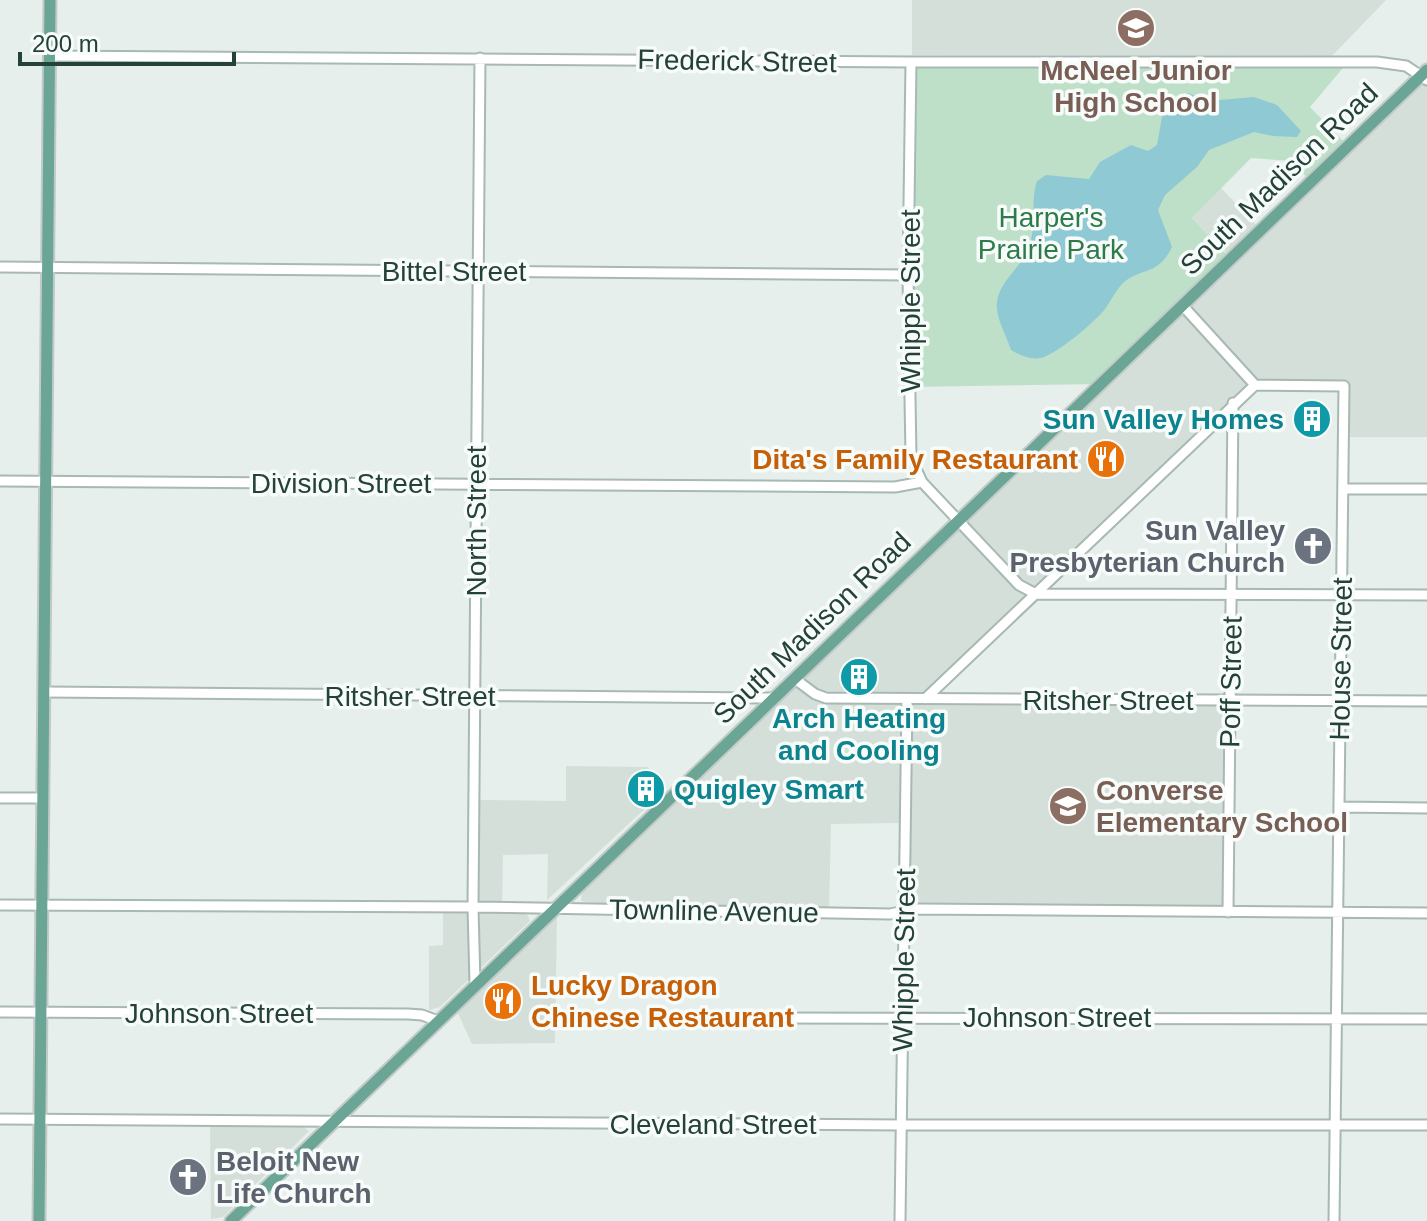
<svg xmlns="http://www.w3.org/2000/svg" width="1427" height="1221" font-family="Arial,sans-serif">
  <rect width="100%" height="100%" fill="#e6efeb"/>
  <path fill="#d4dfda" d="M912,0H1386L1332,56L912,55Z
    M1427,79V437H1348L1347,380H1262L1244,387L926,692H902L899,823L831,824L829,910L610,906L581,901L582,892L1124,370L1183,306L1231,258L1192,218L1220,187L1261,230Z
    M907,699L1231,701L1228,912L904,911Z
    M566,766L648,767L666,789L547,900L548,854L503,855L502,911L526,912L530,921L440,1007L429,1010V946L443,945V913L478,912L477,800L566,801Z
    M557,914L555,1043L472,1044L456,1009Z
    M210,1125L302,1126L309,1131L223,1217L211,1219Z"/>
  <path fill="#bfe0c8" d="M911,62H1348L1310,107L1348,146L1311,182L1292,161L1251,158L1192,218L1231,259L1101,384L910,387Z"/>
  <path fill="#8ec9d4" d="M1188,93L1208,101L1254,97L1277,105L1301,131L1297,137L1273,136L1254,132L1209,150L1197,167L1165,195L1158,210L1172,247C1157,277 1143,266 1123,283C1116,290 1111,301 1105,309C1095,322 1057,354 1041,358C1030,360 1020,355 1011,350C1007,337 998,322 997,309C994,285 1021,268 1029,248C1037,225 1030,202 1037,181L1046,175L1089,179L1100,162L1131,145L1148,151L1157,145L1162,117L1169,102Z"/>
  <g fill="none" stroke-linecap="round" stroke-linejoin="round">
    <g stroke="#a8b8b2" stroke-width="13">
      <path id="minor" d="M50,56L911,62H1377L1406,66L1427,80
        M911,62L908,275L911,458L922,482L1019,585L1036,594L1427,595
        M0,267L908,275
        M1183,306L1255,385L1344,386L1334,1221
        M0,481L895,487L922,482
        M1343,489H1427
        M795,679L815,694L826,698L1427,701
        M45,692L775,698
        M925,699L1255,385
        M0,798H43
        M1339,807L1427,808
        M0,905L473,907L890,914L915,909L1427,913
        M1228,912L1233,403
        M475,984L473,907L480,58
        M0,1012L408,1014L422,1015L438,1021
        M687,1018L1427,1019
        M0,1119L902,1125H1427
        M900,1221L907,699"/>
    </g>
    <g stroke="#c2cac8" stroke-width="15">
      <path id="major" d="M39,1221L50,0
        M231,1221L1427,70"/>
    </g>
    <use href="#minor" stroke="#fff" stroke-width="9"/>
    <use href="#major" stroke="#6aa596" stroke-width="11"/>
  </g>
  <defs>
    <g id="school-disc" transform="scale(2)"><circle r="9.5" fill="#8d6e63" stroke="#f7fbf9"/><path d="M0-5L7-2L0 1L-7-2ZM-4 1L0 2.5L4 1V4Q0 6-4 4Z" fill="#fff"/></g>
    <g id="building-disc" transform="scale(2)"><circle r="9.5" fill="#0f9aa8" stroke="#f7fbf9"/><path d="M-4-6H4V6H1V3H-1V6H-4ZM-2.5-4.3h1.7v1.8h-1.7ZM.8-4.3h1.7v1.8H.8ZM-2.5-1h1.7V.8h-1.7ZM.8-1h1.7V.8H.8Z" fill="#fff"/></g>
    <g id="restaurant-disc" transform="scale(2)"><circle r="9.5" fill="#e8710a" stroke="#f7fbf9"/><path d="M-5-6h1v4h1v-4h1v4h1v-4h1v5L-1.5 .5V6h-2V.5L-5-1ZM5-6V6H3V1.5H1.5Q1.5-4 5-6Z" fill="#fff"/></g>
    <g id="church-disc" transform="scale(2)"><circle r="9.5" fill="#6b7280" stroke="#f7fbf9"/><path d="M-1.2-6h2.4v3.5h3.3v2.4h-3.3V6h-2.4V-.1h-3.3v-2.4h3.3Z" fill="#fff"/></g>
  </defs>
  <g fill-rule="evenodd">
    <use href="#school-disc" x="1136" y="28"/>
    <use href="#building-disc" x="1312" y="419"/>
    <use href="#restaurant-disc" x="1106" y="459"/>
    <use href="#church-disc" x="1313" y="546"/>
    <use href="#building-disc" x="859" y="677"/>
    <use href="#building-disc" x="646" y="789"/>
    <use href="#school-disc" x="1068" y="806"/>
    <use href="#restaurant-disc" x="503" y="1001"/>
    <use href="#church-disc" x="188" y="1177"/>
  </g>
  <g text-anchor="middle" dominant-baseline="central" stroke-width="7" stroke-linejoin="round" paint-order="stroke">
    <g font-size="28" fill="#24423a" stroke="#f7fbf9">
      <text transform="translate(737 61) rotate(1)">Frederick Street</text>
      <text transform="translate(1279 179) rotate(-44)">South Madison Road</text>
      <text x="454" y="271">Bittel Street</text>
      <text transform="translate(910 301) rotate(-90)">Whipple Street</text>
      <text x="341" y="483">Division Street</text>
      <text transform="translate(476 521) rotate(-90)">North Street</text>
      <text transform="translate(812 628) rotate(-44)">South Madison Road</text>
      <text transform="translate(1341 659) rotate(-89)">House Street</text>
      <text transform="translate(1231 682) rotate(-89)">Poff Street</text>
      <text x="410" y="696">Ritsher Street</text>
      <text x="1108" y="700">Ritsher Street</text>
      <text transform="translate(714 911) rotate(1)">Townline Avenue</text>
      <text transform="translate(904 960) rotate(-89)">Whipple Street</text>
      <text x="219" y="1013">Johnson Street</text>
      <text x="1057" y="1017">Johnson Street</text>
      <text x="713" y="1124">Cleveland Street</text>
    </g>
    <g font-size="28" font-weight="bold" fill="#785e54" stroke="#f7fbf9">
      <text x="1136" y="70">McNeel Junior<tspan x="1136" dy="32">High School</tspan></text>
      <text x="1096" y="790" text-anchor="start">Converse<tspan x="1096" dy="32">Elementary School</tspan></text>
    </g>
    <g font-size="28" fill="#2d7a4b" stroke="#f7fbf9">
      <text x="1051" y="217">Harper's<tspan x="1051" dy="32">Prairie Park</tspan></text>
    </g>
    <g font-size="28" font-weight="bold" fill="#0d838f" stroke="#f7fbf9" text-anchor="end">
      <text x="1284" y="419">Sun Valley Homes</text>
      <text x="859" y="718" text-anchor="middle">Arch Heating<tspan x="859" dy="32">and Cooling</tspan></text>
      <text x="674" y="789" text-anchor="start">Quigley Smart</text>
    </g>
    <g font-size="28" font-weight="bold" fill="#c56008" stroke="#f7fbf9" text-anchor="end">
      <text x="1078" y="459">Dita's Family Restaurant</text>
      <text x="531" y="985" text-anchor="start">Lucky Dragon<tspan x="531" dy="32">Chinese Restaurant</tspan></text>
    </g>
    <g font-size="28" font-weight="bold" fill="#5b616d" stroke="#f7fbf9" text-anchor="end">
      <text x="1285" y="530">Sun Valley<tspan x="1285" dy="32">Presbyterian Church</tspan></text>
      <text x="216" y="1161" text-anchor="start">Beloit New<tspan x="216" dy="32">Life Church</tspan></text>
    </g>
  </g>
  <path d="M20 52v12h214v-12" fill="none" stroke="#24423a" stroke-width="4"/>
  <text x="32" y="52" font-size="24" fill="#24423a" stroke="#f7fbf9" stroke-width="6" paint-order="stroke">200 m</text>
</svg>
